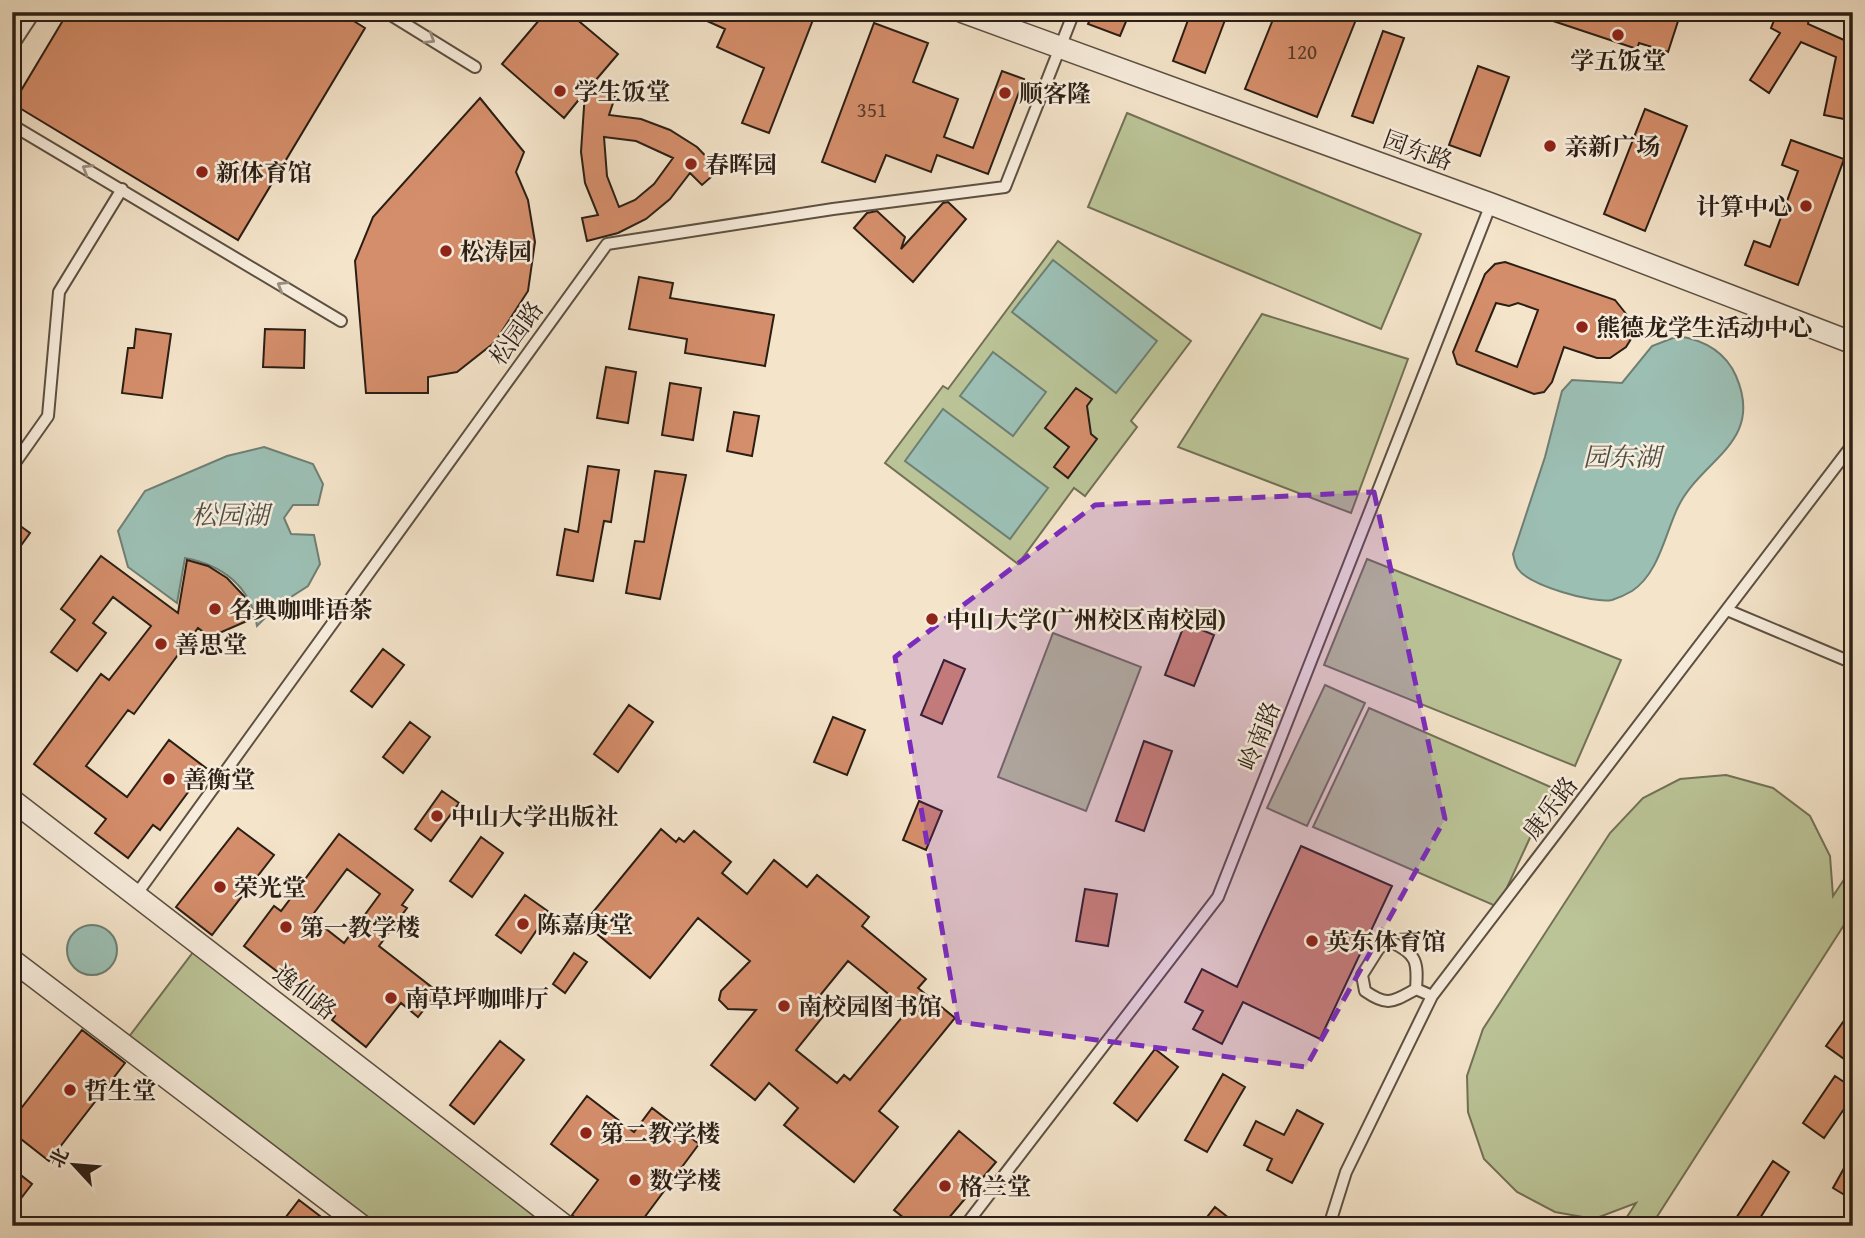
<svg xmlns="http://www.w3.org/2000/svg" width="1865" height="1238" font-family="'Gentium Book Plus','Noto Serif SC',serif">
  <rect width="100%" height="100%" fill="#f4e4ca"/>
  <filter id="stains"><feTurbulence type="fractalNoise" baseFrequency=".00286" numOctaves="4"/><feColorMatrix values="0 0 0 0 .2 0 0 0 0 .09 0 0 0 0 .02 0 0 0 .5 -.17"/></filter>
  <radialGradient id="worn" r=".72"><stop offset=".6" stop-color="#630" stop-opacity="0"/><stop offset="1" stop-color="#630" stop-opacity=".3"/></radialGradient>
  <path fill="#bbc497" stroke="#727156" stroke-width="2" d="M1127,113L1421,234L1381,329L1088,207Z
    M1058,241L1191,341L1131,421L1137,427L1085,496L1074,488L1018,564L885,463L943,386L948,389Z
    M1262,314L1408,359L1351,513L1178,447Z
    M1367,559L1621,660L1575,766L1324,665Z
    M1053,633L1141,667L1086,811L998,777Z
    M1325,685L1365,703L1307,826L1267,808Z
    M1369,708L1553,788L1498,907L1313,827Z
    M1726,775L1773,788L1810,816L1830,856L1833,896L1853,866V911L1651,1226H1621L1636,1203L1594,1219L1555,1212L1517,1192L1484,1159L1468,1112L1467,1076L1483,1029L1610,833L1643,798L1680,779Z
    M194,951L555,1226H375L128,1038Z"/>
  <path fill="#9cbfb4" stroke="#6e7f74" stroke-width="2" d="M1053,260L1157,341L1116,393L1012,312Z
    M1678,336C1704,340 1725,351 1736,376C1765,443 1701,459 1678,507C1665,534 1659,573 1632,591C1627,594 1618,598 1612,600C1593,604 1529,585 1518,569C1515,565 1514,558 1513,554L1545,457L1562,391L1572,380L1622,383L1652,346Z
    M993,352L1046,392L1013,436L960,396Z
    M943,409L1048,488L1010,539L905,461Z
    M264,447L313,464L323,484L318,505H293L284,518L291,534L314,535L320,564L308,586L277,606L257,626C251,586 222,565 185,558L177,603L128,567L118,531L145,491L227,456Z
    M67 950a25 25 0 1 1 50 0a25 25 0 1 1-50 0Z"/>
  <path fill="#d58e6b" stroke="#2a1e15" stroke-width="2" fill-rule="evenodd" d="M68,12H339L365,28L238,240L13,104Z
    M546,12H568L618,54L589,88L615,97L609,115L641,119L670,130L697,147L719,170L702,185L690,173L670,199L646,219L618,233L587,241L582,218L598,215L585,183L581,152L585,92L564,118L502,64ZM604,137L636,141L673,158L654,184L635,200L619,207L607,176Z
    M687,12H767L783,18L785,12H816L769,133L742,123L764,68L717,47L725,29Z
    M1093,12H1130L1120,36L1088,24Z
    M1191,12H1228L1205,73L1173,61Z
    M1276,12H1359L1317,117L1245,89Z
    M1535,12H1681L1668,52L1639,43L1637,49L1535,15Z
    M1786,12H1810L1808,24L1853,44V99L1849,120L1824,115L1836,57L1801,42L1769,93L1750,80L1780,33L1771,28L1775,18L1785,17Z
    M874,23L928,43L913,82L958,99L944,137L973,148L1002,71L1024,79L988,174L937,155L931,172L886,155L875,182L822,162Z
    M1383,31L1404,38L1373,123L1352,116Z
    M1478,66L1509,77L1480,156L1449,145Z
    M480,98L524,152L516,172L528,200L535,242L528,291L495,342L457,372L428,377V393H366L355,261L373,217Z
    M1645,109L1687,126L1645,231L1604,214Z
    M1791,140L1844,159L1798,285L1745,265L1754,241L1770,247L1798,171L1782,165Z
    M948,202L966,219L913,282L854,228L867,213L877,211L905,237L901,249L943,203Z
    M1505,262L1615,300L1631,320V339L1626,347L1610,358H1597L1564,347L1552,382L1544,392L1534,394L1457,364L1453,352L1485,274L1495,264ZM1496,303L1509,306L1518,303L1538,310L1517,367L1476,351Z
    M639,277L673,283L670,298L774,315L765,366L685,353L687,339L629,329Z
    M136,329L171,334L162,398L122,393L128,348H134Z
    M265,329L305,330L304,368L263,367Z
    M606,367L636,372L628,423L597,418Z
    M670,383L701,388L693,440L662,435Z
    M1076,388L1092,399L1087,406L1091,434L1097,439L1068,478L1054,467L1069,447L1045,428Z
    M734,412L759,416L752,456L727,451Z
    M588,466L619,470L611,522L604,521L593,581L557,575L565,529L578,532Z
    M655,471L686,475L660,599L626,593L635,541L644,542Z
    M12,520L30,533L12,558Z
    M101,556L178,613L187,560L208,566L227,578L244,596L254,618L210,637L198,628L134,714L128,710L86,766L127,797L169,740L206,768L160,830L153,825L128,858L95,833L106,819L34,764L101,674L109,680L151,626L113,597L93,623L106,633L77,671L51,652L75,620L61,609Z
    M1185,623L1214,635L1194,686L1165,675Z
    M383,649L404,665L372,707L351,691Z
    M944,660L965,669L942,724L921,715Z
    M629,705L653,722L618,772L594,754Z
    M833,717L865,730L847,775L814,762Z
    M410,722L430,737L403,773L383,757Z
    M1144,741L1172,751L1144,831L1116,821Z
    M442,791L459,803L431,841L415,829Z
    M919,801L942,811L926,850L903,840Z
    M238,828L274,855L212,935L176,907Z
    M661,829L676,842L679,838L684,842L694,831L731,862L722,873L747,894L774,860L807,887L817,875L869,917L862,926L926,979L918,988L955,1018L879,1111L898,1127L854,1182L784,1125L798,1108L769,1083L755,1100L711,1065L756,1010L728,1009L719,1000L721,991L750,961L698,918L650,978L584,923ZM848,961L908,1010L850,1080L844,1075L837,1083L796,1050L829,1009L817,999Z
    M339,834L413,890L402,905L407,908L379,946L438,992L418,1017L401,1003L366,1047L332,1020L335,1016L244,946L274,906L281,911ZM347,869L380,894L344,943L311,917Z
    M481,837L503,853L472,897L450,881Z
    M1301,846L1392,886L1320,1039L1243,1002L1222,1044L1193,1029L1203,1011L1185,1002L1202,969L1237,987Z
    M1085,889L1117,894L1108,946L1076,941Z
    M525,895L549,912L521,953L496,935Z
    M574,953L587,962L565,993L553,984Z
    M1853,1008V1053L1847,1061L1826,1046Z
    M82,1030L125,1063L49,1161L12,1132V1120Z
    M500,1041L524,1060L474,1124L450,1105Z
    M1155,1049L1178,1067L1137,1121L1114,1103Z
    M1223,1074L1245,1087L1207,1152L1185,1140Z
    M1835,1076L1853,1088V1096L1824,1138L1803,1123Z
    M587,1096L634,1132L652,1108L699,1144L638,1226H584L572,1215L598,1180L551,1144Z
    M1297,1110L1323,1124L1292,1183L1267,1170L1272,1159L1244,1145L1256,1121L1284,1135Z
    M959,1131L996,1162L942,1226H914L894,1210Z
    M1853,1152V1200L1833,1188Z
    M1773,1161L1789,1172L1755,1226H1731Z
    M12,1168L32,1184L12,1210Z
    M299,1200L333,1226H279Z
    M1215,1207L1239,1226H1200Z"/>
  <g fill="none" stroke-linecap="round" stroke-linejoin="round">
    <g stroke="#5c5042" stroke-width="14">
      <path id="service" d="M386,12L475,67
        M12,47L35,12
        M12,125L341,321
        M12,467L48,416L59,292L122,189
        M1727,610L1853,663
        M136,895L607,244L833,209L1005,187L1074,12
        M1416,989C1392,1002 1388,1007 1365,991L1362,975L1379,948L1391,942C1417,954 1418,962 1416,989L1432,996
        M965,1226L1218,897L1491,204
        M1329,1226L1346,1172L1432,996L1853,444"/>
    </g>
    <g stroke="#5c5042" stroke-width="24">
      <path id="minor" d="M963,12L1491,204L1853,343
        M12,800L565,1226
        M12,960L362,1226"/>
    </g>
    <use href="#service" stroke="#f8eddd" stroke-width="10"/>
    <use href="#minor" stroke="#f8eddd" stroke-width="21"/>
  </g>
  <defs><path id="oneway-chevron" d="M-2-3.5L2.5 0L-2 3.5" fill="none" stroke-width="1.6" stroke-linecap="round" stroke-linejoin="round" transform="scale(1.75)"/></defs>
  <g stroke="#9b9083">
    <use href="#oneway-chevron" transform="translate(430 39) rotate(32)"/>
    <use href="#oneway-chevron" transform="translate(87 169) rotate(-149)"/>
    <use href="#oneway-chevron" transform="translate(282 286) rotate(-149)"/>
  </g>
  <path fill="#7b2cbf" fill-opacity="0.2" stroke="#7b2cbf" stroke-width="5" stroke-dasharray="14 9" stroke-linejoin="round" d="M1374,492L1445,819L1306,1067L958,1022L895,657L1095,505Z"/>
  <g fill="#8f2418" stroke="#f8eddd" stroke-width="2.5">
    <circle cx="1618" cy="35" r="7"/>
    <circle cx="560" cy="91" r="7"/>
    <circle cx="1005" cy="93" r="7"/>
    <circle cx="1550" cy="146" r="7"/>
    <circle cx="691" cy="164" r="7"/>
    <circle cx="202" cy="172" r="7"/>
    <circle cx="1806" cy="206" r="7"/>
    <circle cx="446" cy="251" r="7"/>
    <circle cx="1582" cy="327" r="7"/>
    <circle cx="215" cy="609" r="7"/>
    <circle cx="932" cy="619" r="7"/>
    <circle cx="161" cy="644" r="7"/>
    <circle cx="169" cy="779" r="7"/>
    <circle cx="437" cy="816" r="7"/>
    <circle cx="220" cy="887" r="7"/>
    <circle cx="523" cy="924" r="7"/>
    <circle cx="286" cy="927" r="7"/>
    <circle cx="1312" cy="941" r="7"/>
    <circle cx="391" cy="998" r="7"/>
    <circle cx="784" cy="1006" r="7"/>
    <circle cx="70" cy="1090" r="7"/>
    <circle cx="586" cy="1133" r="7"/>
    <circle cx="635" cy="1180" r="7"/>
    <circle cx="945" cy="1186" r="7"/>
  </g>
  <g text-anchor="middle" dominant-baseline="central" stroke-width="5" stroke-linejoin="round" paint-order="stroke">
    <g font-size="21" fill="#553a2a">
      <text x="1302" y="51">120</text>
      <text x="872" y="109">351</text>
    </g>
    <g font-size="24" font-weight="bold" fill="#2a1e15" stroke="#f8eddd" text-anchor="start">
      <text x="1618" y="60" text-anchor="middle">学五饭堂</text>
      <text x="574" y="91">学生饭堂</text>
      <text x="1019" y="93">顺客隆</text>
      <text x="1564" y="146">亲新广场</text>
      <text x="705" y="164">春晖园</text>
      <text x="216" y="172">新体育馆</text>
      <text x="1792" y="206" text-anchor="end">计算中心</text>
      <text x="460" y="251">松涛园</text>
      <text x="1596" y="327">熊德龙学生活动中心</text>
      <text x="229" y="609">名典咖啡语茶</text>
      <text x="946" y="619">中山大学(广州校区南校园)</text>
      <text x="175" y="644">善思堂</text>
      <text x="183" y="779">善衡堂</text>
      <text x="451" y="816">中山大学出版社</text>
      <text x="234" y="887">荣光堂</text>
      <text x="537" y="924">陈嘉庚堂</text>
      <text x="300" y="927">第一教学楼</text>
      <text x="1326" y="941">英东体育馆</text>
      <text x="405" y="998">南草坪咖啡厅</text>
      <text x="798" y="1006">南校园图书馆</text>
      <text x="84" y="1090">哲生堂</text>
      <text x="600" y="1133">第二教学楼</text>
      <text x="649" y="1180">数学楼</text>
      <text x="959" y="1186">格兰堂</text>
    </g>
    <g font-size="24" fill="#2a1e15" stroke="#f8eddd">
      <text transform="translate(1418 150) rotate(20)">园东路</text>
      <text transform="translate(516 333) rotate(-54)">松园路</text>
      <text transform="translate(1259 736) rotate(-68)">岭南路</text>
      <text transform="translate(1550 808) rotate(-52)">康乐路</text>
      <text transform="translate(305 992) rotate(38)">逸仙路</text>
    </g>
    <g font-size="26" font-style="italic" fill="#4c4e45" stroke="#f8eddd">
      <text x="1622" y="456">园东湖</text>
      <text x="230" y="514">松园湖</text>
    </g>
  </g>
  <rect width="1865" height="1238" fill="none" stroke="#f4e4ca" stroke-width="42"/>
  <rect x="14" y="14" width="1837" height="1210" fill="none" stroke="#2a1e15" stroke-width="3.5"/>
  <rect x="21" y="21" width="1823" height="1196" fill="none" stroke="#2a1e15" stroke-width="2"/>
  <g transform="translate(74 1165) rotate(296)" stroke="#f8eddd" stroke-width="5" paint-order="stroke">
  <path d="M0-5L12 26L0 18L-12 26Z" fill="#2a1e15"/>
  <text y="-10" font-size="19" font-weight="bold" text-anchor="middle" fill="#2a1e15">北</text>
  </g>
  <rect width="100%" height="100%" filter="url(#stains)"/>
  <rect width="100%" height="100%" fill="url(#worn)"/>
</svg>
